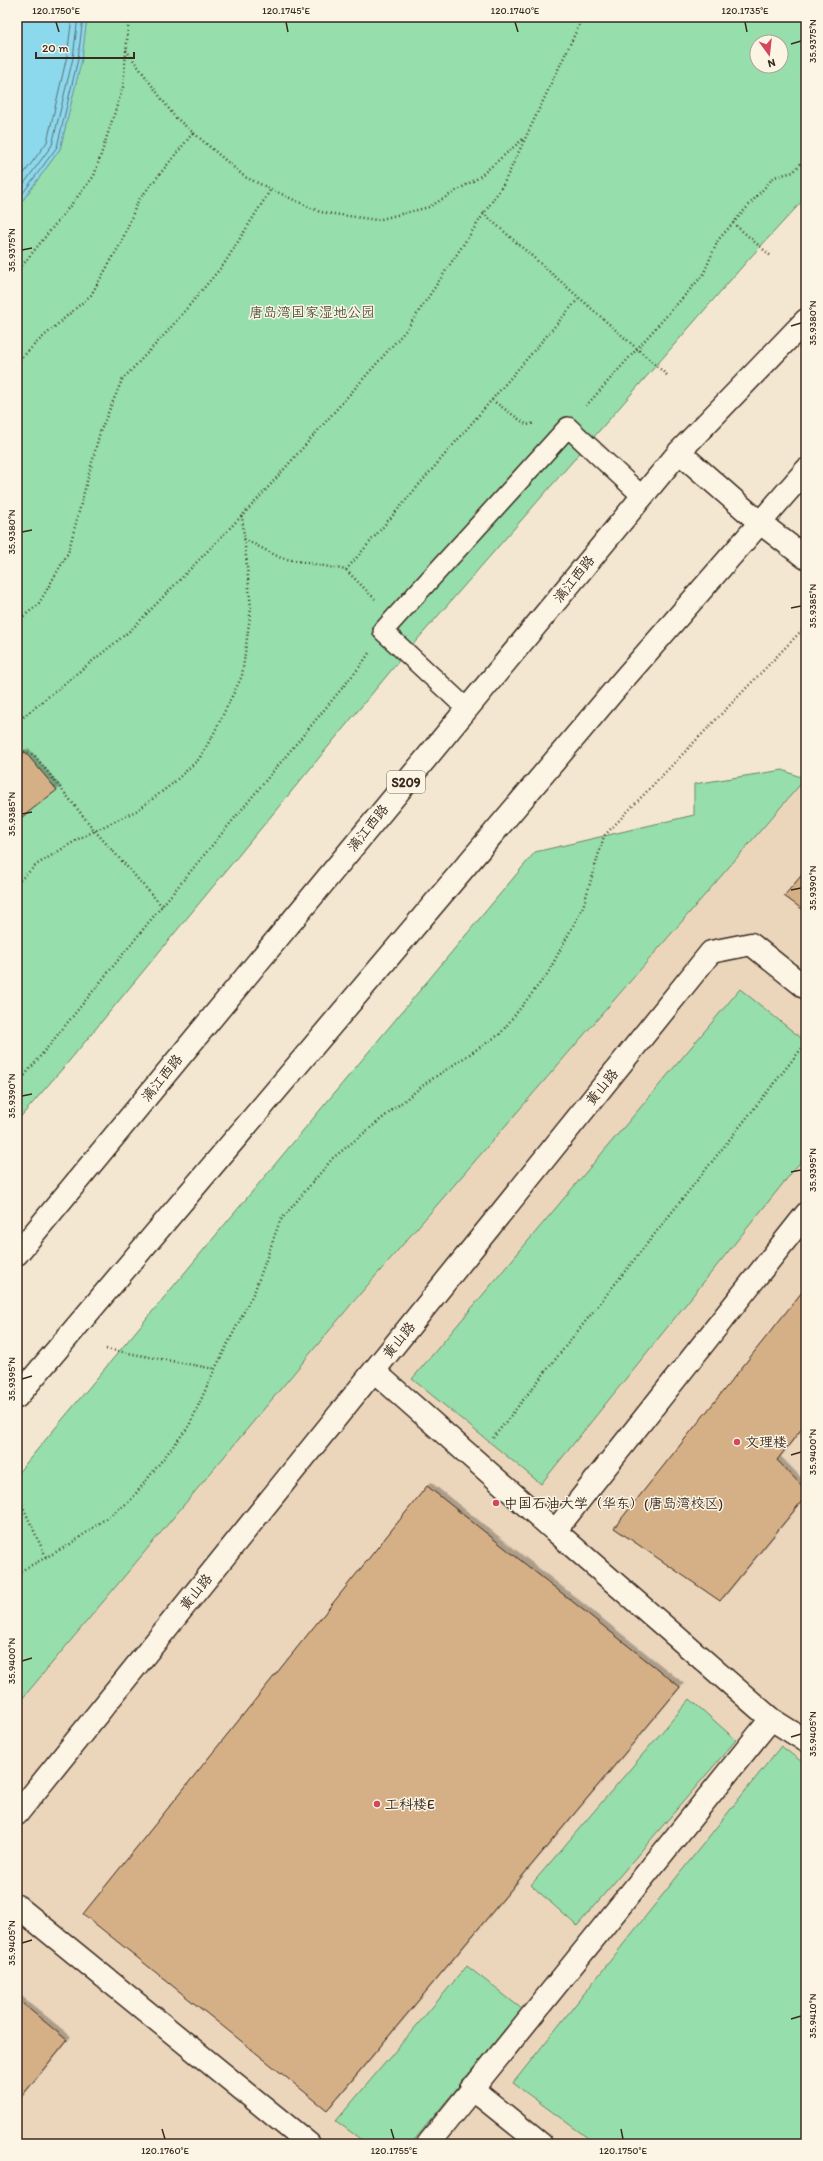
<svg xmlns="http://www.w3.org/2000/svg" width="823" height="2161" font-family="Itim,'LXGW WenKai TC',sans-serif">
  <defs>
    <filter id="shadow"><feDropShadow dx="3.5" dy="-3.5" stdDeviation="0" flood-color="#0004"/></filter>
  </defs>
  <rect width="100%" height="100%" fill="#f4e7d2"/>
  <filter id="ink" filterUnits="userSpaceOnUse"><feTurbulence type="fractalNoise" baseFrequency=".025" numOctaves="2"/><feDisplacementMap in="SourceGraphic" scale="8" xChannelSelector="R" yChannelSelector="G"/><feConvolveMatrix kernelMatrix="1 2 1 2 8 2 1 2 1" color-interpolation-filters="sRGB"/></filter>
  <g filter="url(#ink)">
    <path fill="#ebd6bc" d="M806,778V2144H17V1705L354,1301Z"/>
    <path fill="#96deac" stroke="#688465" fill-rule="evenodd" d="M87,17H806V197L748,260L403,656L70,1060L17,1121V208L60,149L80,65ZM757,42H781V66H757Z
      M783,770L805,779L354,1301L17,1705V1474L535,852L694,815V784Z
      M740,989L806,1042V1155L541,1484L412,1379Z
      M690,1699L736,1740L577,1926L531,1885Z
      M781,1746L806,1765V2144H596L513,2083Z
      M467,1966L522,2009L411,2144H367L336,2121Z"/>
    <path fill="#8cd8ed" stroke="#6c929a" d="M17,17H87L82,59L60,149L17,208Z"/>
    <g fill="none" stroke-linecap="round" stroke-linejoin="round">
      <path stroke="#5b7071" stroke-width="1" d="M17,183L47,142L67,56L72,17
        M17,193L52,145L73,58L78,17
        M17,201L57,147L78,59L83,17"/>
    </g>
    <path fill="#d5b087" stroke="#3b2a1e" filter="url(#shadow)" d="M25,752L57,790L17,821V758Z
      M806,870V912L784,896Z
      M806,1287V1423L777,1460L806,1490V1496L720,1601L614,1528Z
      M427,1486L680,1687L327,2110L83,1914Z
      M17,1999L67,2040L17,2102Z"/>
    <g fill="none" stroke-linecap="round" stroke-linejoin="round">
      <g stroke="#3b2a1e" stroke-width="22">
        <path id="lane" d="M467,709L383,631L568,427L642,496"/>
      </g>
      <g stroke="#3b2a1e" stroke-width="25">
        <path id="street" d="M806,1214L555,1531L771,1719L806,1741
          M374,1371L555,1531
          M17,1814L711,952L751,944L806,988
          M17,1906L309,2144
          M471,2088L541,2144
          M428,2144L771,1719"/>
      </g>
      <g stroke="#3b2a1e" stroke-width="25">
        <path id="secondary" d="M679,452L759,522L806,558"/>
      </g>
      <g stroke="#3b2a1e" stroke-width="25">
        <path id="primary" d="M17,1254L679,452L806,320
          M17,1397L623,680L806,470"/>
      </g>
      <path stroke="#3b2a1e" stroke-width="2.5" stroke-dasharray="1 3" stroke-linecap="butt" d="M126,50L175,117L245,177L320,212L377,220L429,207L478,178L524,138
        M483,213L668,376
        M733,223L772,257
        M17,272L94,176L123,87L129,17
        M17,363L35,344L91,295L121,243L138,201L193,133
        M492,400L527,425L534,423
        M586,406L703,275L718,240L774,177L793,172L806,158
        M244,539L281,558L346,570L375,599
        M346,570L579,298
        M17,621L38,605L68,553L100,432L122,380L167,332L224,264L271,189
        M17,722L132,629L257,500L407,329L503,185L583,17
        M17,747L35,756L95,831L162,906
        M17,883L36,865L80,838L138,810L172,784L199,759L213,735L242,676L251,608L242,516
        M17,1085L162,906L362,664L369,653
        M106,1349L215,1369
        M493,1438L806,1043
        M17,1494L46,1557
        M17,1573L69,1545L130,1501L189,1426L215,1369L255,1290L280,1221L333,1158L426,1083L500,1034L548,973L583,907L604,836L806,626"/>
      <use href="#lane" stroke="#fcf5e5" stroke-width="19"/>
      <use href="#street" stroke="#fcf5e5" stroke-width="22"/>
      <use href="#secondary" stroke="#fcf5e5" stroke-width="22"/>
      <use href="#primary" stroke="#fcf5e5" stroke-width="22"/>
    </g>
  </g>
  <path fill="none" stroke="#3b2a1e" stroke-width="1.5" d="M56,22L59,32M286,22L288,32M515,22L518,32M745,22L747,32M791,44L801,41M22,250L32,248M791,326L801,323M22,532L32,530M791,608L801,606M22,814L32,812M791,890L801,888M22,1096L32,1094M791,1172L801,1170M22,1379L32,1376M791,1455L801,1452M22,1661L32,1658M791,1737L801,1734M22,1943L32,1940M791,2019L801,2016M162,2129L165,2139M391,2129L394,2139M621,2129L623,2139"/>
  <g fill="#d1495b" stroke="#fcf5e5" stroke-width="1.5">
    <circle cx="737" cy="1442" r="4"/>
    <circle cx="496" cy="1503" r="4"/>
    <circle cx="377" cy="1804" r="4"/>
  </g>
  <g text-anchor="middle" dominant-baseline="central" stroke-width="3" stroke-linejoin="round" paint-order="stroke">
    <rect fill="#fcf5e5" stroke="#75675a" stroke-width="1" x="387" y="771" width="38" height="22" rx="3"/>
    <g font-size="13" font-weight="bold" fill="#3b2a1e">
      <text x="406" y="782">S209</text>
    </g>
    <g font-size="14" fill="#525742" stroke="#fcf5e5">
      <text x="312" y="312">唐岛湾国家湿地公园</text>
    </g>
    <g font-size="14" fill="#3b2a1e" stroke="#fcf5e5">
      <text transform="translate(574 579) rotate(-51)">漓江西路</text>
      <text transform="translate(368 828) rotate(-51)">漓江西路</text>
      <text transform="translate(162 1078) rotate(-51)">漓江西路</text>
      <text transform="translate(602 1087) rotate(-51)">黄山路</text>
      <text transform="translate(399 1340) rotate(-51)">黄山路</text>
      <text transform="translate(196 1592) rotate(-51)">黄山路</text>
    </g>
    <g font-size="14" fill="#3b2a1e" stroke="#fcf5e5" text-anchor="start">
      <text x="745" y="1442">文理楼</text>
      <text x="504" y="1503">中国石油大学（华东）(唐岛湾校区)</text>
      <text x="385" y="1804">工科楼E</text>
    </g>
  </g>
  <rect width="823" height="2161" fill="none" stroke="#fcf5e5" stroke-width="44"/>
  <g transform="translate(769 54) rotate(165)"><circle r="19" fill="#fcf5e5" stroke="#afa495"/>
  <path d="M0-3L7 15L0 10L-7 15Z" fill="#d1495b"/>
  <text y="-6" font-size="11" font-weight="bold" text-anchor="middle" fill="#3b2a1e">N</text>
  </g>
  <path d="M36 52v6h98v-6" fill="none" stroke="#3b2a1e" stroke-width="2"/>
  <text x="42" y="52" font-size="12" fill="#3b2a1e" stroke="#fcf5e5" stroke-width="3" paint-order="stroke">20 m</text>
  <rect x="22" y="22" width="779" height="2117" fill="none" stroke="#3b2a1e" stroke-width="1.5"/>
  <g font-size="10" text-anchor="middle" fill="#3b2a1e">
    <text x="56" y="14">120.1750°E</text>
    <text x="286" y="14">120.1745°E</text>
    <text x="515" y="14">120.1740°E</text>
    <text x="745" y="14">120.1735°E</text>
    <text transform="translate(812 41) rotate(-90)" y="4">35.9375°N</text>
    <text transform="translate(11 250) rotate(-90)" y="4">35.9375°N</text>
    <text transform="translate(812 323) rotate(-90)" y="4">35.9380°N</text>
    <text transform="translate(11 532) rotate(-90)" y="4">35.9380°N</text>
    <text transform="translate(812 606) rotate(-90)" y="4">35.9385°N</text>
    <text transform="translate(11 814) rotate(-90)" y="4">35.9385°N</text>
    <text transform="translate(812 888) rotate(-90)" y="4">35.9390°N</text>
    <text transform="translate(11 1096) rotate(-90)" y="4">35.9390°N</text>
    <text transform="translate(812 1170) rotate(-90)" y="4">35.9395°N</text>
    <text transform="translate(11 1379) rotate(-90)" y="4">35.9395°N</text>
    <text transform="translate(812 1452) rotate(-90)" y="4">35.9400°N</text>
    <text transform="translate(11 1661) rotate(-90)" y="4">35.9400°N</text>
    <text transform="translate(812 1734) rotate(-90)" y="4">35.9405°N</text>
    <text transform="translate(11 1943) rotate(-90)" y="4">35.9405°N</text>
    <text transform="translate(812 2016) rotate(-90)" y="4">35.9410°N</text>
    <text x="165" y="2154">120.1760°E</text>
    <text x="394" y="2154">120.1755°E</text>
    <text x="623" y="2154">120.1750°E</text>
  </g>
</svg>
